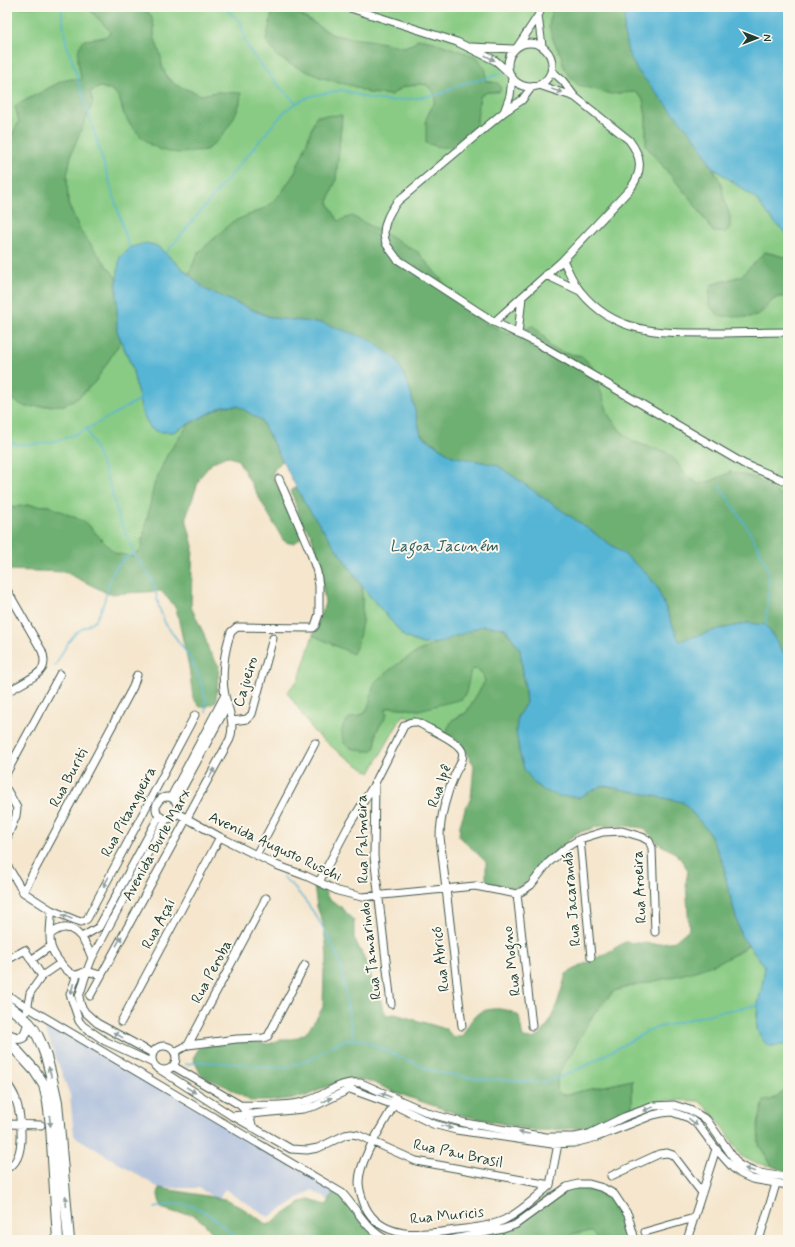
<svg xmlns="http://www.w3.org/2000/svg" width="795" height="1247" font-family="Mynerve,sans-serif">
  <rect width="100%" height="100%" fill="#fbf7ec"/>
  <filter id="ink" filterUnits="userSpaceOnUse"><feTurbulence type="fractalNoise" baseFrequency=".025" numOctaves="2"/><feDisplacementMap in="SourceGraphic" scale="8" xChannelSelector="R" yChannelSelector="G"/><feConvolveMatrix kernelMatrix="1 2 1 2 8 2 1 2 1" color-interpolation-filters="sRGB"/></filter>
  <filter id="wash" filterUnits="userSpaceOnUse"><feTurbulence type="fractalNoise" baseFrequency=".012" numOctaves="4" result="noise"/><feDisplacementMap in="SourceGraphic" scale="16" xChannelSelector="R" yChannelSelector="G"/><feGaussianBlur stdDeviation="0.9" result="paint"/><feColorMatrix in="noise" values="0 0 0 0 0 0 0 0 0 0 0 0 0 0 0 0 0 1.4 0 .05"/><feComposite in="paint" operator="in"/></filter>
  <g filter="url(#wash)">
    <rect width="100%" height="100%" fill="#f5e6cd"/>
    <path fill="#b6c5de" d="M49,1022L342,1194L338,1206L312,1190L269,1217L225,1189L218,1200L199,1188H159L74,1136L70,1095L44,1026Z"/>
    <path fill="#89cb84" stroke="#54845c" d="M7,7H87L112,32L105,37L93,38L78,61L82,81L72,79L62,81L15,106L19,122L9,139L7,148Z
      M140,7H280L272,13L278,57L290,63L320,77L353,86L369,93L391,95L403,87L420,84L427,85L435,94V101L426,119L459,145L464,138L476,128L480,96L487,92H499L486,81L477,57L434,42L417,39L415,43L404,47L333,35L308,19L284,7H554L551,13L554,42L562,57L563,65L624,92H635L643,99L646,116V146L693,202L713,232L730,218L724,199L721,183L712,167L755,198L774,222L788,235V258L765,252L741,276L711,285L745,317C749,317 755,317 758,315C772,306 767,298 788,296V500L755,478L731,472L711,481L698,484L684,473L676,461L667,452L633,442L620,430L609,416L593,368L582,356L564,353L550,347L543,335L533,326L509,334L481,321L464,307L338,221L328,202L336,180L342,116L303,153L294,174L282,192L267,207L232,223L198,253L189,274L157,246L120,257L117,279L81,232L68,204L67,175L72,151L93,102L90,92L100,87L113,91L120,98L123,112L129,123L150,145L206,150C223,137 234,120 241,100L218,92L201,95L176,85L167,77L162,66L161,57L154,36V26L151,15Z
      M121,341L132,367L142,412L173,432L189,424L167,455L154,485L141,549L133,558L115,553L99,537L87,523L49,506L28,505L7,508V397L26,407L64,405L78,398L95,382Z
      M362,586L405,637L422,644L438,643L418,651L393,668L376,682L368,707L364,713L347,721L343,726L350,748L368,751L376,743V732L387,715L386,709L390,707L419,710L469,674L471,670C480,667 482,673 485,681L466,713L458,716L445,734L413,718L403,715L370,773L337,751L314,732L287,692L299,679L313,635L353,654L362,621Z
      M748,945L765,966C765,981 752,1019 758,1031C760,1036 765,1041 768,1046L788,1045V1089L771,1100L764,1101L762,1112L759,1145L772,1166L755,1163L741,1156L724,1128L706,1107L699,1101L665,1100L632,1108V1080L564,1095L558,1093L557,1088V1076L588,1022L614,991L698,970L738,953Z
      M591,1232L597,1238V1240H563L575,1233Z"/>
    <path fill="#6eaf72" stroke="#467653" d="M87,7H140L151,15L154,26V36L161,57L162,66L167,78L176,85L201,95L218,92L241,93C241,111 222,141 207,149C203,151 198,151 194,151C179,154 164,154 150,144C140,137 130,125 124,114C121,106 121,98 114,92C111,89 105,88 100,87L90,92L93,102L72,151L67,175L68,204L81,232L117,279V331L121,341L95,382L78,398L64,405L26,407L7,397V166L9,165C4,144 10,139 19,122L15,106L62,81L72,79L81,80C80,65 73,53 84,40L105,37L111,32Z
      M280,7L289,8L333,35L350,38L369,40L404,47L415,43L417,39L434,42L477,57L486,70V81L498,83L501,89L499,92H487L480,96L476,128C456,145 455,153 426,143V119L435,101V94L427,85L420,84L403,87L391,95L369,93L353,86L320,77L290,64L278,57L266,41L272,13Z
      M554,7H625L624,33L628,52L637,70L699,143L721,183L724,199L730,217V228L724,233L714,232L693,202L646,146V116L643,99L635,92L611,94L578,85L567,73L563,65L562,57L554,42L549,27L551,13Z
      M342,115L336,180L328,202L338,221L352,216L418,252L464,307L481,321L509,334L533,326L543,335L550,347L564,353L582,356L593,368L609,416L620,430L633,442L667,452L676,461L684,473L698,484L711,481L731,472L755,478L788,500V664L785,655L766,625L748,623L720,629L679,641L657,587L624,554L497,465L452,456L421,434L409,386L322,323L273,318L206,290L189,274L198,253L232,222L267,207L282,192L294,174L303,153L316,116Z
      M765,252L788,258V296L777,297L770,302L757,316L745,317L720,316L709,306V294L711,285L741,276Z
      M223,406H238L261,420L282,461L274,470L272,476L303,535C297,543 291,546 283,540L238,460L227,456L213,462L200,477L186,518L193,546L192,569L191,607L204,634L209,651L219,666L216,702L206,707H200L193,698L189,667L176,608L161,591L109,594L65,572L7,570V508L28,505L49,506L87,523L99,537L115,553L133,557L141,549L154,485L167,455L189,424Z
      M296,488L304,502L362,586V621L358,643L353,654L313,635L325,603L319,563L311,534L301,522L291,490Z
      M482,626L504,628L520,649L526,703L518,716L516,731L520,755L524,769L571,796L580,797L601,786H606L683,802L709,832L725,868V876L741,936L748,945C719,968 681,975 646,983C638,985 619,987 613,992C596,1006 583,1032 572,1052C564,1066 553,1075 558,1093L564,1095L632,1080V1108L592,1127L537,1131L460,1115L394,1092L372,1082L357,1079L340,1081L304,1097L271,1101H250L227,1087L201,1075L193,1058L199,1048L238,1039L269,1044L282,1039H293L305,1034L316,1019L323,1007L324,969L327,959L326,945L323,923L317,907L314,886L322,885L328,898L341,907L354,921V938L369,967L372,981L378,986L382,1007L387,1015L395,1014L446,1029L453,1037L463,1035C466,1029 470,1021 475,1016C485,1006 508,1007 519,1016L523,1038C526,1038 530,1039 532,1039C551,1035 561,990 566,974L586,963L605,954L625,942L655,944L675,941L689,929L686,882L688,870L677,854L659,844L643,828L626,826H601L577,833L543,863L523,885L515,888L492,885L486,880V862L459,836L460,825L465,809L471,798L474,765L458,741L445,734L452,720L466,713L485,681C482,673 480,667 471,670L466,693L462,699L419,710L390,707L386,709C388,719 380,723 377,731C374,736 377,742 375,747C372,756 348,748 344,743C340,733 342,721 352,717C357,716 360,717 364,713C372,706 370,692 375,682C378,679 383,675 387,672C415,649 448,639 482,626Z
      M788,1089V1170L786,1171L773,1167L759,1145L758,1124L764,1101L771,1100Z
      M581,1185L611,1191L624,1222L630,1240H597V1238L591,1232L575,1233L563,1240H441L480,1235L515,1228L541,1199L549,1194Z
      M159,1188L225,1199L238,1205L268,1225L302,1202L309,1200L327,1205L334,1191L389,1240H218L204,1223L192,1214L177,1213L161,1208L158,1195Z"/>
    <path fill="#57b5d5" stroke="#3b7984" d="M625,7H788V235L774,222L755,198L712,167L699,143L637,70L628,52L624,33Z
      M146,243L157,246L206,290L272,318L322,323L369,339L396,359L409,386L421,435L452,456L497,465L624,554L647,574L657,587L679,641L720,629L748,623L766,625L785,655L788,664V1045L768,1046L762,1039L757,1029L758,1004L762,987L765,966L741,936L725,876V867L709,832L683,802L606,786H601L580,797L558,796L543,790L534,783L524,769L520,755L516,731L518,716L526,703L525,687L520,649L505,628L482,626L438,643L422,644L405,637L367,593L304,502L261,420L238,406H223L173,432H159L150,428L142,412L132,367L117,331V279L120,257L132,247Z"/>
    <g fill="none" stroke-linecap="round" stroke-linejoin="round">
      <path stroke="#57b5d5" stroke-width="1.5" d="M61,7L66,43L74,66L130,250
        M223,7L241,22L245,42L253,55L276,83L296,103
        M509,69L515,67
        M165,254L271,127L286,110L298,102L311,96L342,90L371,99L392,101L417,98L441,94L460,84L487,78L504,72
        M87,429L109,482L119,519L127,536L136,557L145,568L154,585L159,607L165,623L189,656L197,671L206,699V712
        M7,442C55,454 100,422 140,399
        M719,485C736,511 762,546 769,575L766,626
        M55,666C62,654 66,643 76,633C83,627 93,625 98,616C113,590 101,570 134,553
        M282,876C309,900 327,930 340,963L353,1039
        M186,1064L201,1062L230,1063L265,1067H286L303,1062L315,1057L333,1045L345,1040L360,1039L430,1070L448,1074L480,1079L542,1082L555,1079L585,1066L652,1029L718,1012L760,1005
        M155,1208C169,1203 190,1202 203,1211C217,1219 227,1231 241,1240"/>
    </g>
  </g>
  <g filter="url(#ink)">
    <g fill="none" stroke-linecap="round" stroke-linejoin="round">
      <g stroke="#3f564b" stroke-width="9">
        <path id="minor" d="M347,7L457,42L496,61L509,73
          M538,16L542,46
          M508 65a22 22 0 1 1 44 0a22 22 0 1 1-44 0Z
          M518,46L538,16L542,7
          M471,47L513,49
          M539,85L575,97
          M531,88L522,100L504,112L398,201C389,212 379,230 387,245C390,250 394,254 397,259L494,322L537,343L744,464L788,482
          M504,112L510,96L512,78
          M563,260C568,270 573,283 581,292C615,334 659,333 709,333C735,333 762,332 788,332
          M546,275L580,291
          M494,322L563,260L631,188C643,170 642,157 629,140L575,97L563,81L552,71
          M518,334L522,297
          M7,590L42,651C44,656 45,661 43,667C40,676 16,686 7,692
          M233,721L247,719L252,714L273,638
          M7,772L60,674
          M375,783L374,856L391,1004
          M7,790L17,808L16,816L7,838
          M156 808a11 11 0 1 1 22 0a11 11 0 1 1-22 0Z
          M171,797L225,695
          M176,800L228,704
          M177,813L220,837L276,865L306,876L338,891L362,897L475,886L517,894L524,890L531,885L548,863L567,847L580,839L603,832L622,831L642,837L649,841L652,848L655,932
          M580,839L591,957
          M256,855L315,743
          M7,865L23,892L51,910L75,920L81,922L87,919L195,715
          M319,882L348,827L375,783L404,726C412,719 418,722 426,727C436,732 457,741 462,751C465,759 458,767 455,774C447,792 440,817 440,837L462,1026
          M23,892L133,687L137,675
          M517,894L532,1026
          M51,910C52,922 48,934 51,946C53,954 66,973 75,975C79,975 83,972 87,971L92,958L166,819
          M50,935C71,916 85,939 92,958
          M82,937L99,927L159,816
          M7,960L25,950L42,976L30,993L27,1011
          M31,960L51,946
          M77,975L70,994L79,1021L83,1026L105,1041L153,1063
          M100,975L87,971L79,997L81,1006L85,1012L97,1023L152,1053
          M42,976L61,963
          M7,995L342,1193C357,1209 366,1230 387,1240
          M90,996L230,739C235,723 229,711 225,696C221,676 224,651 231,632L237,627L308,628H313L315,626L319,614V586L317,572L310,551L279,479
          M121,1022L220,837
          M188,1045L237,1039L264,1038L268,1036L305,965
          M152 1058a12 12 0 1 1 24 0a12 12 0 1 1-24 0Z
          M175,1052L188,1045L266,898
          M173,1066L240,1105L248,1114L253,1128
          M159,1069L232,1116L303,1109L315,1106L350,1089L394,1105L433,1124L456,1130L552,1144L574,1143L597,1137L653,1115L662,1113L672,1112L689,1118L699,1126L716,1149L733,1168L741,1174L752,1179L788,1185
          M7,1083C10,1088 13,1092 15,1097C21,1114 28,1160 7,1168
          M7,1098L16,1099
          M240,1105C262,1105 285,1107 306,1101C327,1096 337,1080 361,1083L431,1114L465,1123L546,1137H575L589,1134L624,1117L654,1106L674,1105L690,1110L707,1120L738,1164C752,1174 772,1175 788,1177
          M394,1105C383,1125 359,1160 359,1182C359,1191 362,1198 365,1206C382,1242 425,1234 457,1230C472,1228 490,1227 504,1220C521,1212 536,1197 550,1185L558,1144
          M233,1116L291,1149L307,1150L318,1148L345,1135L351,1134L358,1135L416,1161L550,1185
          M7,1124L41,1125
          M611,1176L659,1154L667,1153L673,1155L702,1193
          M645,1232L694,1218
          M449,1240L503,1229L515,1225L567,1187L578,1184H589L603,1188L614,1194L628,1215L635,1240
          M687,1240L716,1149
          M759,1240L776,1184"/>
      </g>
      <g stroke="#3f564b" stroke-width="12">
        <path id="secondary" d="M7,1005C14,1011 23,1017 29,1023C45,1040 52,1080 57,1102L69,1240
          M7,1034C21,1042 26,1038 29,1023
          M7,1040L35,1071L44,1085L48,1102L51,1126L58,1240"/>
      </g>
      <use href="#minor" stroke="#fff" stroke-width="7"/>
      <use href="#secondary" stroke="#fff" stroke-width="10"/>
    </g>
    <defs><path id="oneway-solid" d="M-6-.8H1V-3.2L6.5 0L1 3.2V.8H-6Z"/></defs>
    <g fill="#8f9e9a">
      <use href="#oneway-solid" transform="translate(490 58) rotate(27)"/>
      <use href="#oneway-solid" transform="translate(557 91) rotate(19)"/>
      <use href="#oneway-solid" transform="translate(212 773) rotate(-61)"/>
      <use href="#oneway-solid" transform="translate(106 882) rotate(118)"/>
      <use href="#oneway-solid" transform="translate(67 917) rotate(-157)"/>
      <use href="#oneway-solid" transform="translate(119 941) rotate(-61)"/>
      <use href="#oneway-solid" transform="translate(72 989) rotate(104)"/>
      <use href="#oneway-solid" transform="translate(118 1035) rotate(-151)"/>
      <use href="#oneway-solid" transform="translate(50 1072) rotate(-106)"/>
      <use href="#oneway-solid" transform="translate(191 1090) rotate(32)"/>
      <use href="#oneway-solid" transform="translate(386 1095) rotate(-155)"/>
      <use href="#oneway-solid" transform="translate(327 1100) rotate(-27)"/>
      <use href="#oneway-solid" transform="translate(648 1109) rotate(160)"/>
      <use href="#oneway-solid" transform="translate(50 1121) rotate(84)"/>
      <use href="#oneway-solid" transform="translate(693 1122) rotate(40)"/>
      <use href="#oneway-solid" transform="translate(447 1127) rotate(15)"/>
      <use href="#oneway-solid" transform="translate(524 1133) rotate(-171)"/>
      <use href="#oneway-solid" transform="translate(750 1170) rotate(-162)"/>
      <use href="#oneway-solid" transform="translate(66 1201) rotate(-94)"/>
    </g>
  </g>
  <g text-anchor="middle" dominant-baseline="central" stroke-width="4" stroke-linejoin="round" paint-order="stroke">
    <g font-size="15" fill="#1f3d34" stroke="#fbf7ec">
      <text transform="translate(246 682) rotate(-73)">Cajueiro</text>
      <text transform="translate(69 778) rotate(-62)">Rua Buriti</text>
      <text transform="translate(440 786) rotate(-71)">Rua Ipê</text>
      <text transform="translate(129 812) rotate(-62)">Rua Pitangueira</text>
      <text transform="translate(363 839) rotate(-91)">Rua Palmeira</text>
      <text transform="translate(157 845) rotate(-61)">Avenida Burle Marx</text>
      <text transform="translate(275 847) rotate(25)">Avenida Augusto Ruschi</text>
      <text transform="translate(640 887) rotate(-93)">Rua Aroeira</text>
      <text transform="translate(572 899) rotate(-95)">Rua Jacarandá</text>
      <text transform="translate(159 924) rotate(-62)">Rua Açaí</text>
      <text transform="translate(371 951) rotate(-97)">Rua Tamarindo</text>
      <text transform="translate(441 959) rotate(-97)">Rua Abricó</text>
      <text transform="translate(512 961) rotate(-97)">Rua Mogno</text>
      <text transform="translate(212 972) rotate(-62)">Rua Peroba</text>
      <text transform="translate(458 1154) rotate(12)">Rua Pau Brasil</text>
      <text transform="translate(447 1216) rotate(-6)">Rua Muricis</text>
    </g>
    <g font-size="16" font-style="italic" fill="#2d5b5c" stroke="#fbf7ec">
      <text x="444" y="546">Lagoa Jacuném</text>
    </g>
  </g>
  <rect width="795" height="1247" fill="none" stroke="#fbf7ec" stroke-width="24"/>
  <g transform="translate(757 38) rotate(90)" stroke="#fbf7ec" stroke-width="3" paint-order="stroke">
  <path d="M0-3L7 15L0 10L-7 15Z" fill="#1f3d34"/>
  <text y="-6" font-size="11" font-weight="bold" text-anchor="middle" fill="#1f3d34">N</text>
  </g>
</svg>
